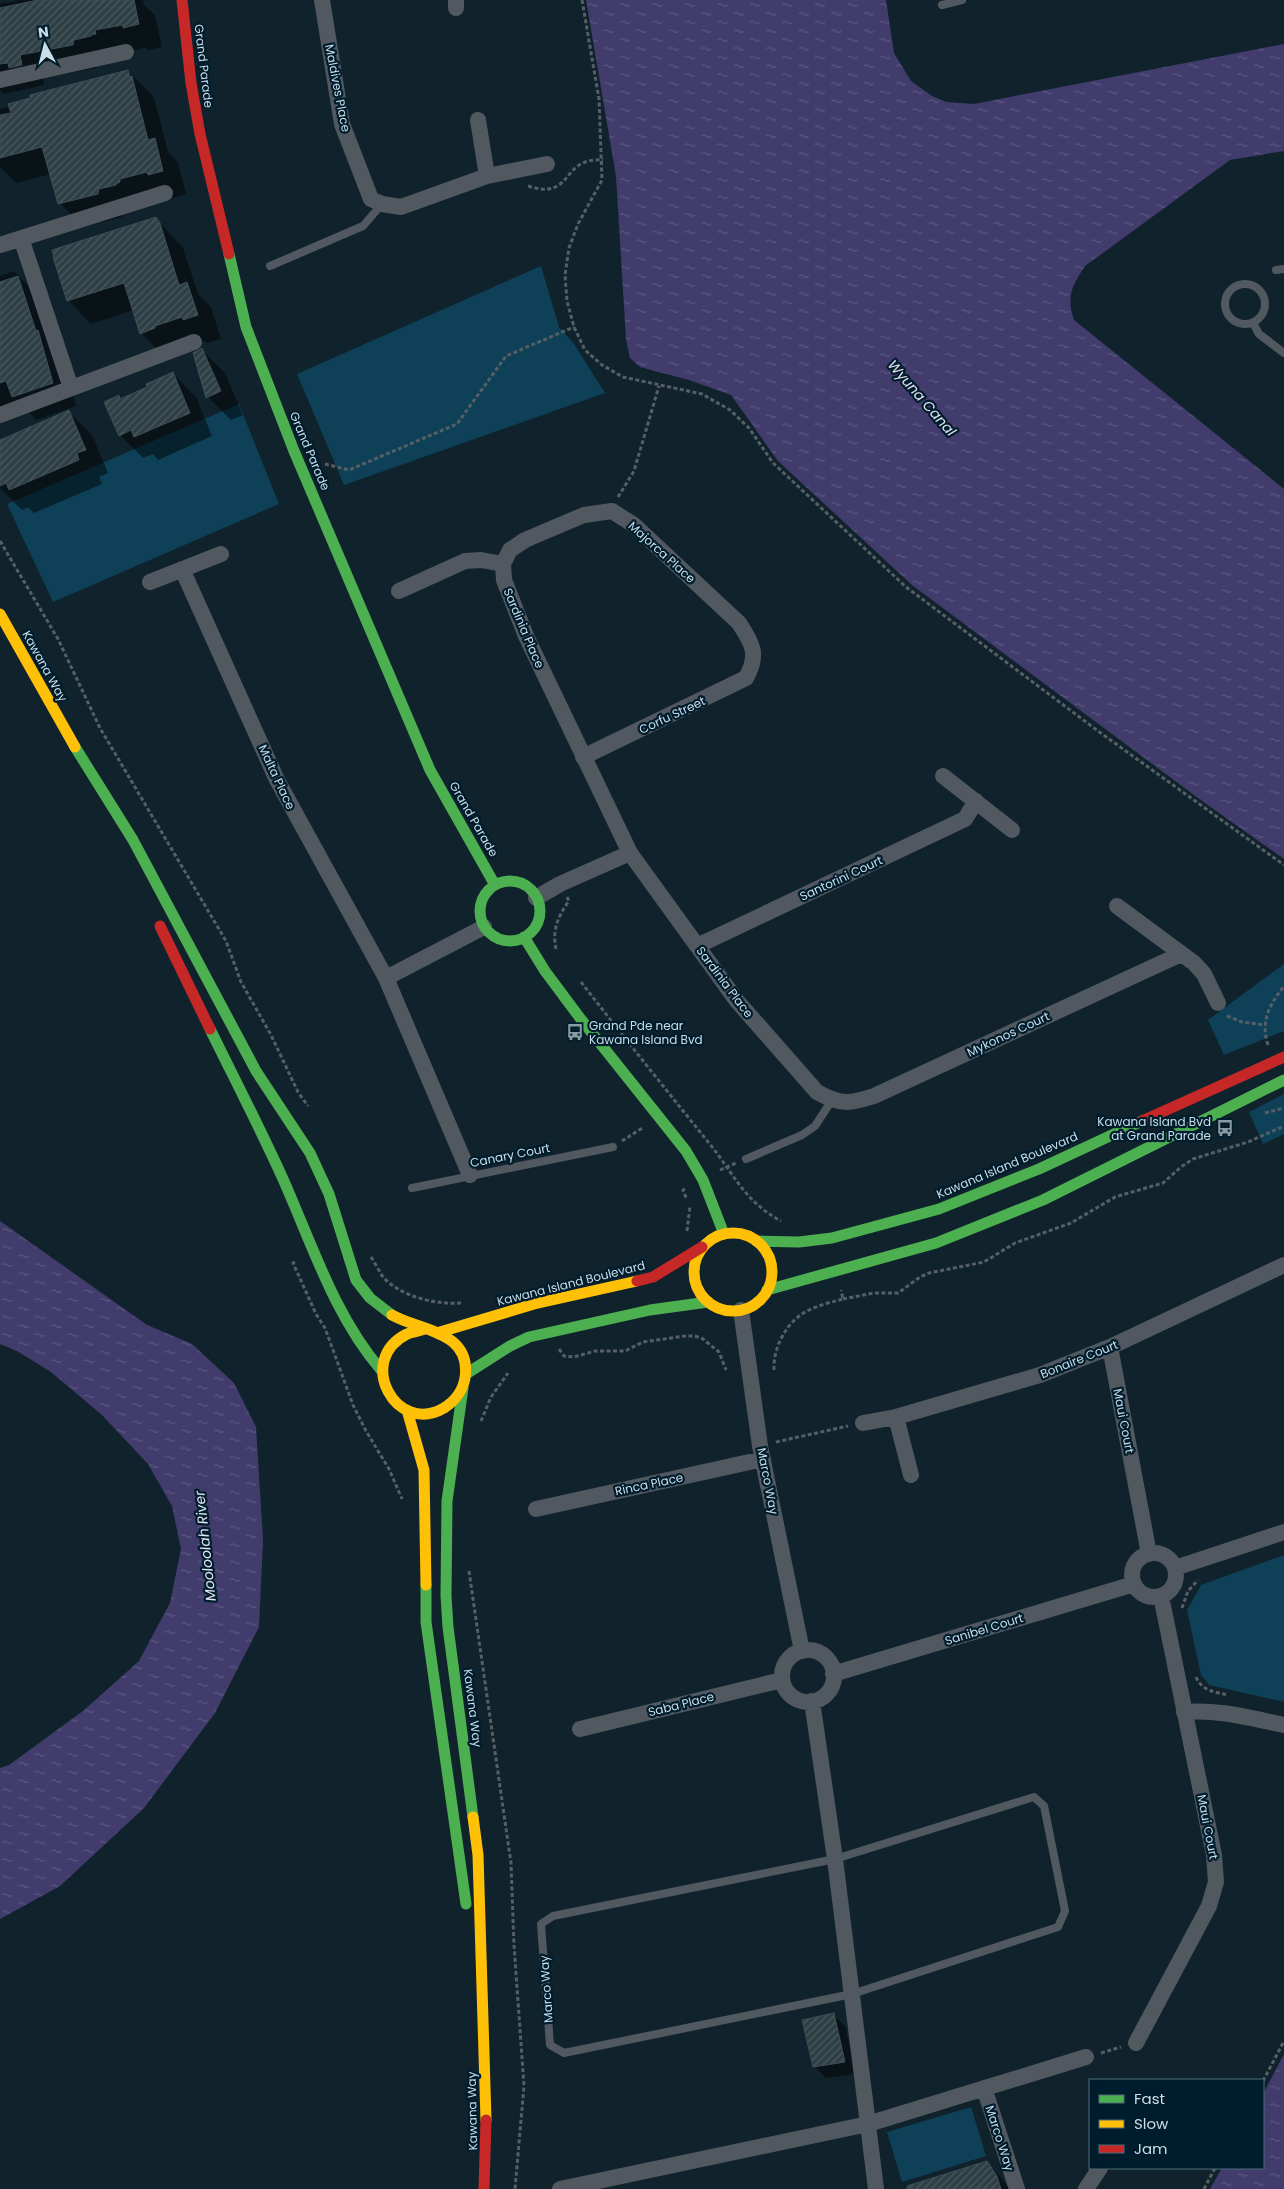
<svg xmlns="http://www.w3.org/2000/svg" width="1284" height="2189" font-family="Poppins,sans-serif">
  <defs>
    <pattern id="water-ripples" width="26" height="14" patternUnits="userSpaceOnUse" patternTransform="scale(1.25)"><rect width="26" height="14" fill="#423c6d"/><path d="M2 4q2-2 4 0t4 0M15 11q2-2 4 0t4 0" fill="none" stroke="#5c5882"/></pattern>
    <pattern id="building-hatch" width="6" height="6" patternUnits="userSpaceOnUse" patternTransform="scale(1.25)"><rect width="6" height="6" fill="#2e4045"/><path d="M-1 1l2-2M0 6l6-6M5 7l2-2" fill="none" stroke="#4b5b60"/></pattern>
  </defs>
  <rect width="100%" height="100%" fill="#10232c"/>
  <path fill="#0e4058" d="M541,266L559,327L574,344L605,393L344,485L297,374Z
    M239,404L279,504L53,602L7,504Z
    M1284,964V1031L1224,1055L1208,1020Z
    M1284,1094V1134L1263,1144L1249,1112Z
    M1284,1555V1702L1209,1685L1201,1675L1187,1610L1201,1585Z
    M971,2107L986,2156L902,2182L887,2132Z"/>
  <path fill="url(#water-ripples)" d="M586,0H886L894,53L911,81L932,96L946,102L974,104L1284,44V151L1230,160L1085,266C1072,286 1066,296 1074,320L1284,489V859L1198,798L912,585L778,461L731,395L689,380L640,367L630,358L626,339L616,176Z
    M0,1221L147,1325L192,1344L234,1383L256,1427L263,1540L259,1627L215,1713L144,1808L60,1886L0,1919V1768L9,1765L83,1711L139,1661L170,1603L181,1549L172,1506L148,1464L102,1415L51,1372L17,1351L0,1344Z
    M1284,2054V2189H1210L1222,2168H1263V2094Z"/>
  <path fill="#0007" d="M20,0H143L144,5L155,15L162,47L148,50L145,48L118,54L97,63L96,68L43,78L44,85L4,94L0,90V4Z
    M128,71L151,94L155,101L168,152L178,163L186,194L172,198L170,195L122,212V217L83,227L60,203L51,174L16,183L0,167V109Z
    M156,218L183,248L198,294L211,307L221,339L207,343L205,341L177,350L164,356L141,333L134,310L91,324L68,300Z
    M14,271L37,295L61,355L76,406L36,420L28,411L0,420V276Z
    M202,350L225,373L243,415L231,420L208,397Z
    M173,373L196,397L212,436L158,460L153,454L143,458L120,435L118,397L121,400L149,387Z
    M69,412L92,435L108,473L99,477L102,484L34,513L28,507L22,510L0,488V441Z
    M833,2014L845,2026L856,2074L826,2078L814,2066Z
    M986,2162L998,2174L1009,2189H924Z"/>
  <path fill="url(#building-hatch)" stroke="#3d4e54" d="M38,0H134L139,24L123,28V25L95,30L96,34L91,35V36L74,40L73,45L20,55L22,65L9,68L8,63L0,64V8Z
    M128,70L130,77L132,76L148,140L155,138L163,171L148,175L147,172L120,179V182L116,184V185L99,189L98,194L58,204L42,147L0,158V115L11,113L8,104L30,98V95Z
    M156,217L160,223L179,285L187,282L198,315L183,320L182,317L155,326V328L140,334L124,283L67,301L53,257H54L52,250Z
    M18,276L36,331L38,330L53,383L12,397L6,381L0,383V282Z
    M202,348L221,391L206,398L193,353Z
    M173,372L190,413L134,437L131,430L119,436L104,402L119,395L120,399L147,387L146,384Z
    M69,410L86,450L77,453L79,460L9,490L6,483L0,486V440Z
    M834,2013L845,2062L813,2067L802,2020Z
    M987,2161L997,2176L1001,2189H907V2186Z"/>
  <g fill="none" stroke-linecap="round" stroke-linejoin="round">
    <path stroke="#575f66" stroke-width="3" stroke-dasharray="4 2.5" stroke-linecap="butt" d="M582,0L599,99L602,180L578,224L569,248L565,275L567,301L574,327L585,350L602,365L623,377L702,394L730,410L749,428L773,463L906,587L1098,731L1284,865
      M528,186C575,201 559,157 603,160
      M325,464L349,470L457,424L506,356L574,327
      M618,497L634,471L659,386
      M0,541L58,639L100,728L226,941L241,982L271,1035L298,1092L308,1106
      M556,949C552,930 558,916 569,901L567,897
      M581,982C623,1036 666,1090 709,1143C734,1174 744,1201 781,1221
      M1227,1016L1242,1022L1265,1025
      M1268,1045C1260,1021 1270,1004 1284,986
      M1265,1113L1284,1108
      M622,1141L644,1127
      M720,1170L736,1163
      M685,1189L683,1190L687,1200
      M687,1231L690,1206
      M371,1257C375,1263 379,1271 383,1277C401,1297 437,1305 462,1303
      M295,1262L293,1263L316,1314L325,1328L353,1405L366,1431L389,1469L402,1499
      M843,1299L874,1293H898L920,1277L929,1273L984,1262L1015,1243L1071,1223L1115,1197L1163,1183L1181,1167L1193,1159L1248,1142L1284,1126
      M559,1349L564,1356L574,1357L595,1351H625L643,1342L685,1336H695L703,1339L719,1352L726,1370
      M774,1370C773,1351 783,1329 798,1317C810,1307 828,1303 843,1299L841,1290
      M481,1421L491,1397L508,1373
      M776,1442L848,1426
      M469,1571L511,1863L514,1945L524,2086L515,2189
      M1182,1608L1188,1591L1198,1580
      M1196,1677C1202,1691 1215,1692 1228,1695
      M1101,2053L1121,2047
      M1263,2081L1284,2041
      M1204,2189L1215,2168"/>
    <path stroke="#515860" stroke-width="8" d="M942,5L962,0
      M270,266L363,226L382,204
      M1276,270L1284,269
      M1225 304a20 20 0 1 1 40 0a20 20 0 1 1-40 0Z
      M1253,323L1259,334L1284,353
      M746,1159L802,1135L815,1126L832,1100
      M412,1188L613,1147
      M1034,1797L1044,1806L1065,1911L1058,1927L852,1994L564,2053L550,2045L541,1924L553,1916L835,1859Z"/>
    <path stroke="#515860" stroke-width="16" d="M322,0L342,124L371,199L382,204L401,207L487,176L478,120
      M456,0V8
      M0,80L126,52
      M487,176L547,164
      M21,238L71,388
      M0,245L165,193
      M0,415L194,342
      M503,564L510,550L525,540L584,515L612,511L634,525L739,623C753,644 759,655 746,678L583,757
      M503,564L504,580L526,636L630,853L560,884L536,898
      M182,569L277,780L386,978L470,1175
      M150,582L221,554
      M399,591L465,561L481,560L503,564
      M943,776L1012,830
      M630,853L737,1001L817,1092C840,1105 850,1104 874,1096L1181,954
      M1117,906L1194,963L1204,974L1218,1003
      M697,946L965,819L976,801
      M386,978L484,927
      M741,1310L760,1446L802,1651
      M1110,1347L1149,1554
      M896,1417L911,1475
      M863,1423L896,1417L1040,1375L1110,1347L1284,1265
      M536,1509L763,1459
      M1132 1575a22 22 0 1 1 44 0a22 22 0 1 1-44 0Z
      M1175,1568L1284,1532
      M782 1676a26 26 0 1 1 52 0a26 26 0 1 1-52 0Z
      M833,1674L1134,1584
      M812,1701L835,1859L876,2189
      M1184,1712C1218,1709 1250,1718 1284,1725
      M580,1729L782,1680
      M1136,2043L1209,1906L1216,1882L1214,1855L1161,1596
      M984,2088L1017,2189
      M560,2189L868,2124L1086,2057
      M1086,2189L1100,2168"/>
    <path stroke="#4caf50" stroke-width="11" d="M229,254L246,327L294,451L430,770L495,885
      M75,747L133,840L256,1071L310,1153L329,1194L356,1280L370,1298L392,1315
      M480 911a30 30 0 1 1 60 0a30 30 0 1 1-60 0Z
      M524,937L545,971L580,1018L686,1151L703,1180L724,1234
      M210,1029C234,1078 260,1128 283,1179C312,1244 334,1315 381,1370
      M756,1241L799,1242L832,1238L939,1209L1039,1169L1142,1121
      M767,1290L936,1243L1043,1200L1284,1080
      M466,1374L510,1346L529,1337L650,1310L708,1302
      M463,1388L447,1501L446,1596L448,1627L473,1817
      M426,1585V1622L466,1904"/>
    <path stroke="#ffc107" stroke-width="11" d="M0,614L75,747
      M694 1272a39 39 0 1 1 78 0a39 39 0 1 1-78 0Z
      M392,1315C420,1331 472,1331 465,1378C463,1390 455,1401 444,1408C396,1436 355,1360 407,1334C412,1332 419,1331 425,1329
      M440,1332L534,1304L637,1281
      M407,1410L424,1470L426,1585
      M473,1817L478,1855L486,2120"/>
    <path stroke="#c62828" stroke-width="11" d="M182,0L191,83L200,134L229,254
      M160,926L210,1029
      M1142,1121L1284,1057
      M637,1281L653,1277L702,1247
      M484,2189L486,2120"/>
  </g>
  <defs>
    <g id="bus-bare" transform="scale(1.35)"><path d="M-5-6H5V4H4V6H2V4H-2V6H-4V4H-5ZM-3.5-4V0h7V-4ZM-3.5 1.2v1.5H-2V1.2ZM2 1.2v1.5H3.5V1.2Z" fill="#8a9ca6" stroke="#001d2d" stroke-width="2.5" paint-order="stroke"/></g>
  </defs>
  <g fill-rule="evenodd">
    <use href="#bus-bare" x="575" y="1032"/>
    <use href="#bus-bare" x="1225" y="1128"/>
  </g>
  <g text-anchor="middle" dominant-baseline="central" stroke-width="4.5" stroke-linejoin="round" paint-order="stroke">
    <g font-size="12" fill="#cbdde8" stroke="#001d2d">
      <text transform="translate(204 66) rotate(83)">Grand Parade</text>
      <text transform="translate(338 88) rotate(79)">Maldives Place</text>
      <text transform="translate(310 451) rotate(67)">Grand Parade</text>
      <text transform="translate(662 552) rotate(42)">Majorca Place</text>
      <text transform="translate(524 628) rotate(67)">Sardinia Place</text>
      <text transform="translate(45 666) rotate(61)">Kawana Way</text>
      <text transform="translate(672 715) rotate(-25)">Corfu Street</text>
      <text transform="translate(277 777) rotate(65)">Malta Place</text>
      <text transform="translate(474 819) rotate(60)">Grand Parade</text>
      <text transform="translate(841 878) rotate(-25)">Santorini Court</text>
      <text transform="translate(725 982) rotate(53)">Sardinia Place</text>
      <text transform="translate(1008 1034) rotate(-25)">Mykonos Court</text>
      <text transform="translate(510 1155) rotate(-11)">Canary Court</text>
      <text transform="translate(1007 1165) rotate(-23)">Kawana Island Boulevard</text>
      <text transform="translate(571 1283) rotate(-14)">Kawana Island Boulevard</text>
      <text transform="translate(1079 1359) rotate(-22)">Bonaire Court</text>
      <text transform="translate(1124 1421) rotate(79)">Maui Court</text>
      <text transform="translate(768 1481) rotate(79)">Marco Way</text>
      <text transform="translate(649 1484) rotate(-12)">Rinca Place</text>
      <text transform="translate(984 1629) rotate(-17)">Sanibel Court</text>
      <text transform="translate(681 1704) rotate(-14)">Saba Place</text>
      <text transform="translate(473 1708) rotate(83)">Kawana Way</text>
      <text transform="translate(1208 1827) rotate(79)">Maui Court</text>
      <text transform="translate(546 1989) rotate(-94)">Marco Way</text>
      <text transform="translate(472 2111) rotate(-91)">Kawana Way</text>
      <text transform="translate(1000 2138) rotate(72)">Marco Way</text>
    </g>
    <g font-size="12" fill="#cbdde8" stroke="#001d2d" text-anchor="start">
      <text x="589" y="1025">Grand Pde near<tspan x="589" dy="14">Kawana Island Bvd</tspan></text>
      <text x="1211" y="1121" text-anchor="end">Kawana Island Bvd<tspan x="1211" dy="14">at Grand Parade</tspan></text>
    </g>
    <g font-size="14" font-style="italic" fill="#e3e2f3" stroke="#001d2d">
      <text transform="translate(922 398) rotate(49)">Wyuna Canal</text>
      <text transform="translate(205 1546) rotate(-96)">Mooloolah River</text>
    </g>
  </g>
  <rect x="1089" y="2079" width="175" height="90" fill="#001d2d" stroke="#516a78"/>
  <rect x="1099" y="2095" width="25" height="8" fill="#4caf50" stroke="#516a78"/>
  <text x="1134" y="2104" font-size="15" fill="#cbdde8">Fast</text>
  <rect x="1099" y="2120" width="25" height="8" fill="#ffc107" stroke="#516a78"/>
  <text x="1134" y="2129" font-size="15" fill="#cbdde8">Slow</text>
  <rect x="1099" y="2145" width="25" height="8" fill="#c62828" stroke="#516a78"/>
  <text x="1134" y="2154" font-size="15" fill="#cbdde8">Jam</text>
  <g transform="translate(45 45) rotate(353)" stroke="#001d2d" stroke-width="4" paint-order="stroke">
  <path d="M0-4L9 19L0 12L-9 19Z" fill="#cbdde8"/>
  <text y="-8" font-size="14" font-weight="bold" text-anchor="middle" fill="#cbdde8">N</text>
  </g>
</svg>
